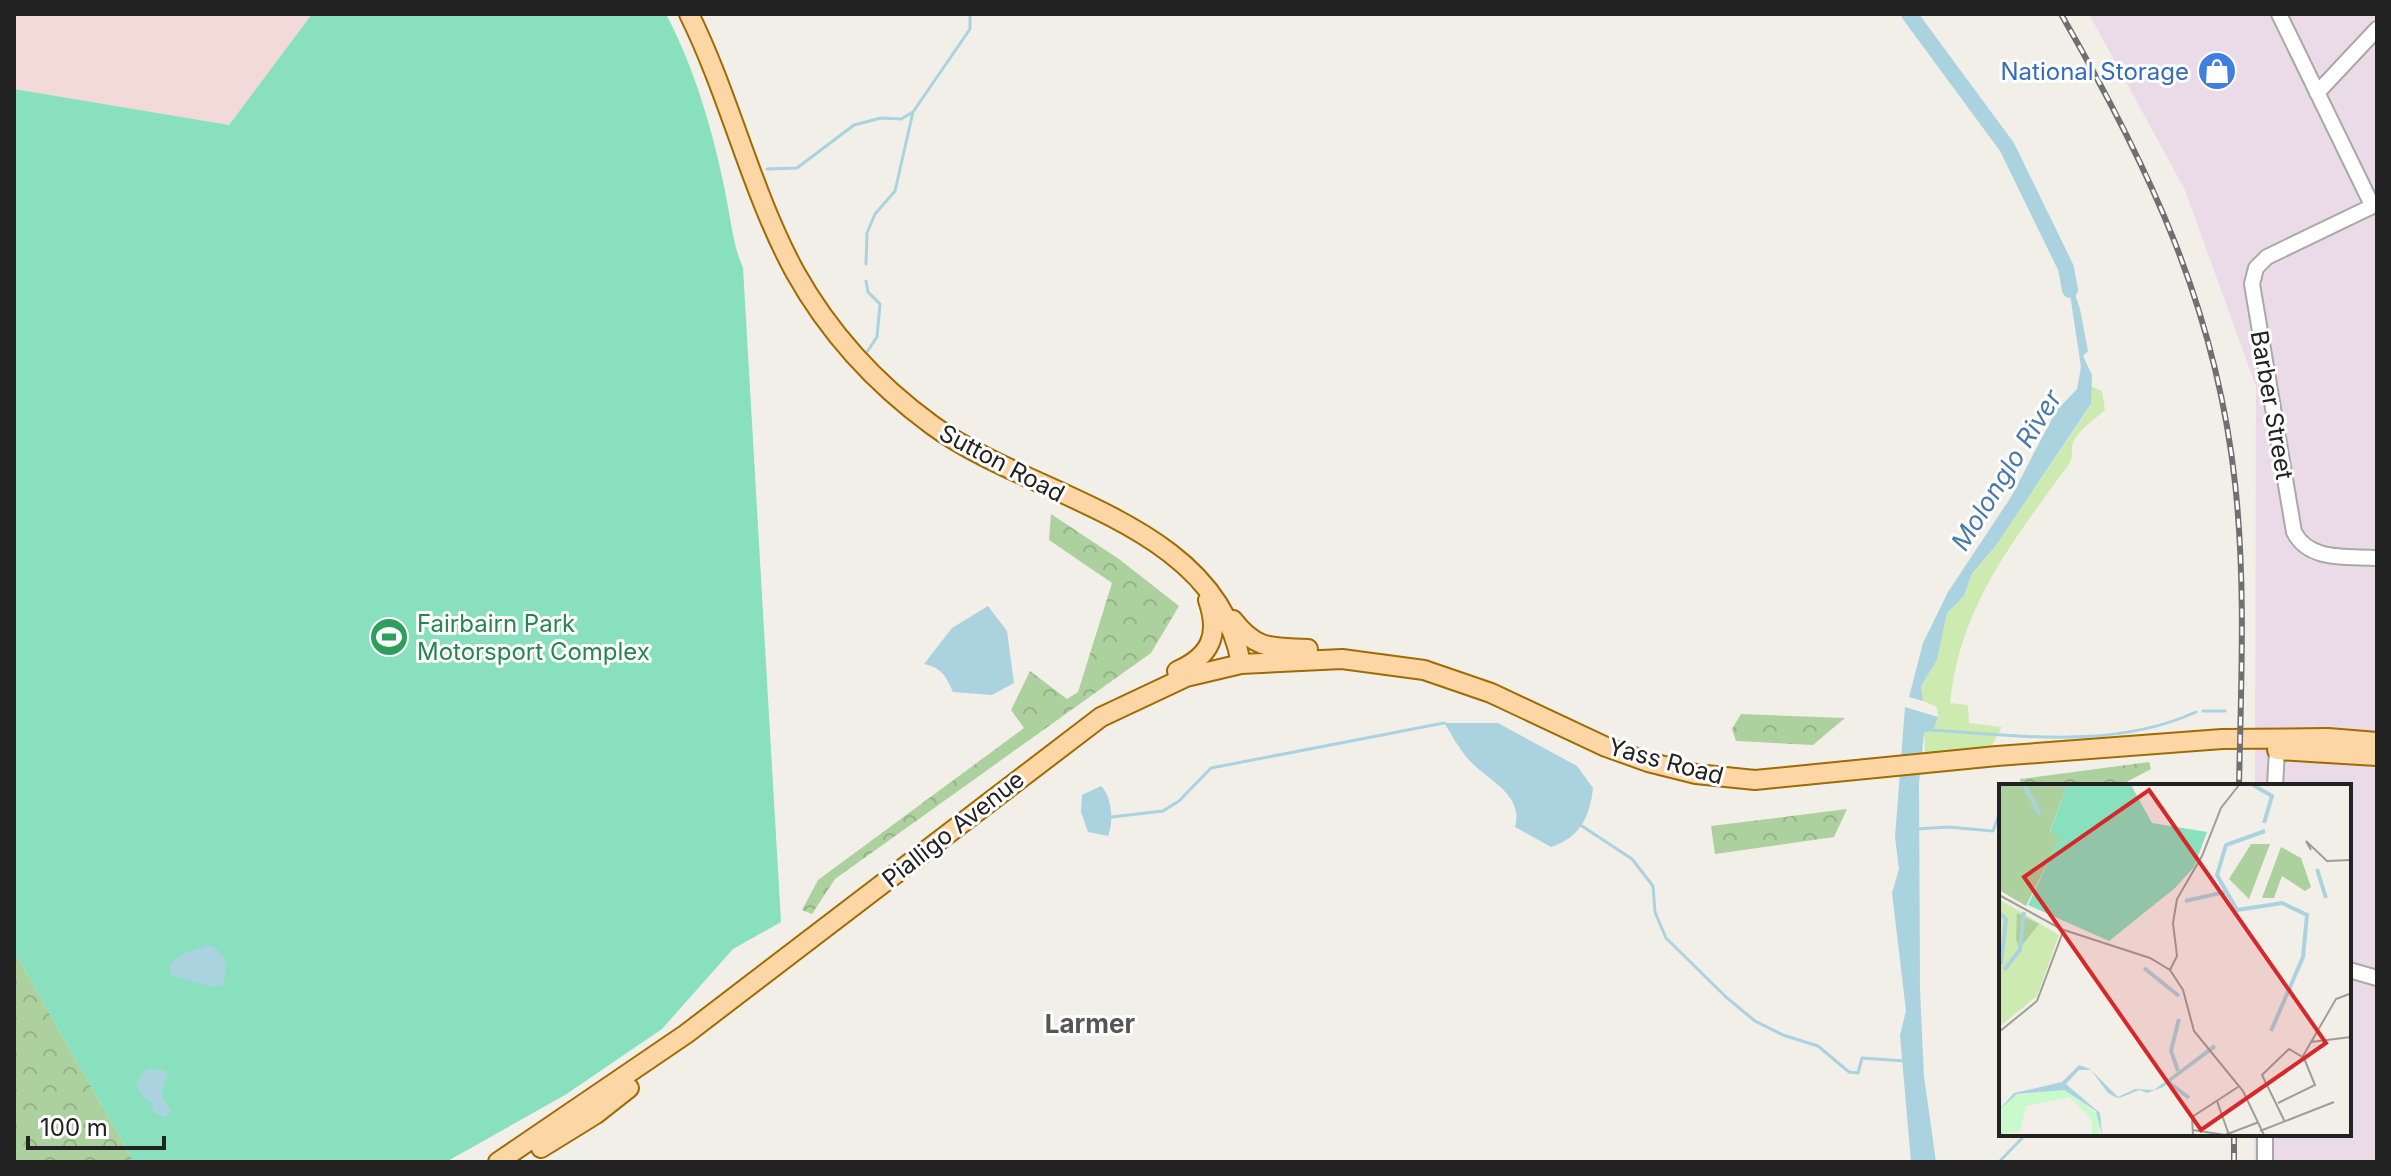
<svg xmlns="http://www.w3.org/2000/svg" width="2391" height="1176" font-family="Inter,sans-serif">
  <defs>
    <pattern id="forest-crowns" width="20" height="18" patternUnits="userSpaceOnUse" patternTransform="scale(2)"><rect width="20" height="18" fill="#add19e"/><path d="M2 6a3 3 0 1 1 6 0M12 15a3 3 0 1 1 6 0" fill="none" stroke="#95b388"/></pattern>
  </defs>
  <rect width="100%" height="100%" fill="#f2efe9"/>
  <path fill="#f2dad9" d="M14,14H312L229,125L14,89Z"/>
  <path fill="#ebdbe8" d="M2089,14H2377V1162H2254V1134H2349V786H2255L2256,387L2185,190Z"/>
  <path fill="#cdebb0" d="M2091,386L2102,391L2105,410C2096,418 2079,430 2074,440C2070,448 2074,456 2069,464C2013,541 1960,606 1950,703L1968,705L1969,723L2002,727L1990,749L1925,754L1924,733L1933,729L1938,717L1937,707L1923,701L1921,686L1937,660L1947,613L1964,596L1972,575L1997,544L2091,405Z"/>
  <path fill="url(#forest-crowns)" d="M1051,514L1119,559L1179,606L1151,653L835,879L812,914L802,910L818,880L1024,728L1011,710L1030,671L1067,699L1078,692L1112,583L1049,540Z
    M1741,714L1845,718L1813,745L1736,741L1732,729Z
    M2149,762L2151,769L2119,786H2021L2020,779Z
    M1847,809L1834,837L1715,854L1711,826Z
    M14,951L134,1162H14Z"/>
  <path fill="#88e0be" d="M312,14H666C695,69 714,134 726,196C731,222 733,244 743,268L781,922L733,949L662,1029L565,1095L446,1162H134L14,951V89L229,125Z"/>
  <path fill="#aad3df" d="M2066,268L2080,309L2088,351L2083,356L2092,375L2091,404L1997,544L1972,574L1964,596L1947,613L1937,660L1921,686L1923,701L1909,697L1923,643L1948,592L2011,497L2056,411L2077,389L2081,367Z
    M988,606L1007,631L1014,683L992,695L953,692C946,676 942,668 924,664L952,628Z
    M1905,707L1938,717L1933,730L1924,733L1919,783L1920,990L1924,1076L1936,1162H1911L1900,1035L1906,1011L1892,893L1899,869L1895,837Z
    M1444,723H1498L1577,766L1593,788C1590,816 1580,838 1551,847L1515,827C1524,794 1488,781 1469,760C1459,749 1452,735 1444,723Z
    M1101,786C1112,796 1114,823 1108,836L1088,832L1081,812L1082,795Z
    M207,945L216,948L226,960L224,984L212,987L171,975L169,966L181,955Z
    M147,1069L165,1070L168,1075L161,1094L171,1111L165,1118L153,1112L152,1103L143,1098L136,1082Z"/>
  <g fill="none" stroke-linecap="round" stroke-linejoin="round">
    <path stroke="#aad3df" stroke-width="3" d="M767,169L797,168L854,125L881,118L901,119L913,112
      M866,264L867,233L875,214L895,191L913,112L970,29V14
      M866,281L868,292L880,304L877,337L867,352
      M2203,711H2225
      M1930,730C2016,735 2113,750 2196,712
      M1111,817L1163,811L1179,801L1211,768L1444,723
      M1582,826L1632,859L1653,886L1655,912L1666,938L1726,997L1755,1021L1783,1035L1818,1046L1849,1072L1858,1073L1862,1058L1904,1061
      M1917,829L1948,827L1993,831L2001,809
      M1999,1162L2026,1134"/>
    <path stroke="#aad3df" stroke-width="16" d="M1909,14L2007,147L2066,268L2070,290"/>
    <g stroke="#a9a9a9" stroke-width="18">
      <path id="minor" d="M2279,14L2372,205
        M2317,93L2377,29
        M2377,204L2267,257L2256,268L2252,284L2294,532C2309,562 2348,556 2377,558
        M2275,786L2277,750
        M2349,970L2377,978
        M2265,1162V1134"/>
    </g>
    <g stroke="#a06b00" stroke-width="22">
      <path id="major" d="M689,14C730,97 751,191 795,272C829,333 876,384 932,425C1031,498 1218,522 1241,664
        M1233,620C1257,651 1272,647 1308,649
        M1177,671C1211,656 1220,635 1208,600
        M2277,750L2377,756
        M541,1148L596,1114L629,1088
        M498,1162L686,1034L1101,717L1186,677L1241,664L1342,659L1424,670L1491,693L1606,747L1648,762L1696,774L1755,780L1997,756L2222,739L2328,738L2377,742"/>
    </g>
    <use href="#minor" stroke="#fff" stroke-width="14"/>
    <use href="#major" stroke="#fcd6a4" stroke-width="18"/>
    <g stroke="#707070" stroke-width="6">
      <path id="rail" d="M2061,14C2148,165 2216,307 2235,483C2246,583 2241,685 2239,786
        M2234,1162V1134"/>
    </g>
    <use href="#rail" stroke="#fff" stroke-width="3" stroke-dasharray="9" stroke-linecap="butt"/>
  </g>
  <defs>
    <g id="shop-disc" transform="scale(2)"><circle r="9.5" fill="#3f7fe0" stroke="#fff"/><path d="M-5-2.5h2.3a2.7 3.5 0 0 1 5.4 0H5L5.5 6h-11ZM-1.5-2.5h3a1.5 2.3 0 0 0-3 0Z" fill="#fff"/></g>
    <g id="stadium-disc" transform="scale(2)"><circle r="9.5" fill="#2e9e5b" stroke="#fff"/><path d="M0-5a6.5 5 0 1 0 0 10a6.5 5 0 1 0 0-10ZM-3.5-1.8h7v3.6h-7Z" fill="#fff"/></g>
  </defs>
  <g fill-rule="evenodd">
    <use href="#shop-disc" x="2217" y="71"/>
    <use href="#stadium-disc" x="389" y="637"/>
  </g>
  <g text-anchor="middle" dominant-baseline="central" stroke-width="6" stroke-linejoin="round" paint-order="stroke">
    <g font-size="24" fill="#366cbe" stroke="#fff" text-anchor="end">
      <text x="2189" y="71">National Storage</text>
    </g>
    <g font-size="24" fill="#222" stroke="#fff">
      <text transform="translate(2272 405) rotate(80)">Barber Street</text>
      <text transform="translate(1002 463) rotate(28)">Sutton Road</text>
      <text transform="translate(1666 761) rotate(15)">Yass Road</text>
      <text transform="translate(953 829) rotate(-38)">Pialligo Avenue</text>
    </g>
    <g font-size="24" fill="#27864d" stroke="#fff" text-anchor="start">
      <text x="417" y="623">Fairbairn Park<tspan x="417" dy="28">Motorsport Complex</tspan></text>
    </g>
    <g font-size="26" font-style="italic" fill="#4a7aab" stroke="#fff">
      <text transform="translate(2006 470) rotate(-58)">Molonglo River</text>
    </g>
    <g font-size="26" font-weight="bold" fill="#555" stroke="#fff">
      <text x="1090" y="1023">Larmer</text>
    </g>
  </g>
  <g transform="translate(1999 784)">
    <rect width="352" height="352" fill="#f2efe9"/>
    <path d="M0,115L60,151L38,212L0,243Z" fill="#cdebb0"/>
    <path d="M0,1H68L51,47L62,52L27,122L0,106ZM252,60H271L250,115L230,95ZM282,63L302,74L312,103L306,107L283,92L275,114H263ZM18,129L40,140L20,165L17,155Z" fill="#add19e"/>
    <path d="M65,306L100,331V351H93V336L70,313L27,322L21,347L0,351V326L16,311Z" fill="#c8facc"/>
    <path d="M68,1H132L153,39L208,48L195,83L176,104L110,157L29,121L61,53L51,48Z" fill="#88e0be"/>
    <path d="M215,260L217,264L164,303L148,309L140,306L123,313L119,314L116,313L109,309L92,286H80L67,300L101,329L103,351L97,327L65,306L18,310L0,326L15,309L63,298L80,281L91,285L119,313L136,305L155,306Z" fill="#aad3df"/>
    <path fill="none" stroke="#aad3df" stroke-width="4" d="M25,1L41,30M254,1L273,12L265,39M266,47L227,61L218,91L238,126L283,119L308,131L304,173L272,247M318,85L327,114M186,117L226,108M0,129L7,135L2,180M145,184L180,212M5,186L21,166L25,128M179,287L172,267L180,235M168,297L190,314"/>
    <path fill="none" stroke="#9f9d99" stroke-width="2" d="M312,66L307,57L328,77L352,76M352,85V118M0,111L62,145L151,174L171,186L184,206L195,247L244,307L265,351M171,186L178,172L174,139L178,115L203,72L222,24L240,1M0,248L38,217L65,145M312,258L352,253M304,272L337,215L350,210M218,317L230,351M279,319L316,301L305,274L290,265L263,291L286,338M194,346L226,351L260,338M261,347L335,318M194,351L193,333L239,303"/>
    <path fill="#d62828" fill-opacity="0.15" stroke="#d62828" stroke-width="4" d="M150,6L327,259L202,346L25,93Z"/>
    <rect width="352" height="352" fill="none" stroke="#222" stroke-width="4"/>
  </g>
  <rect width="2391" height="1176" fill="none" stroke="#222222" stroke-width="32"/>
  <path d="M28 1136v12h136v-12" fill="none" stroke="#222222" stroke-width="4"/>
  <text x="40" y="1136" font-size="24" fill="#222222" stroke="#ffffff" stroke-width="6" paint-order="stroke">100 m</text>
</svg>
